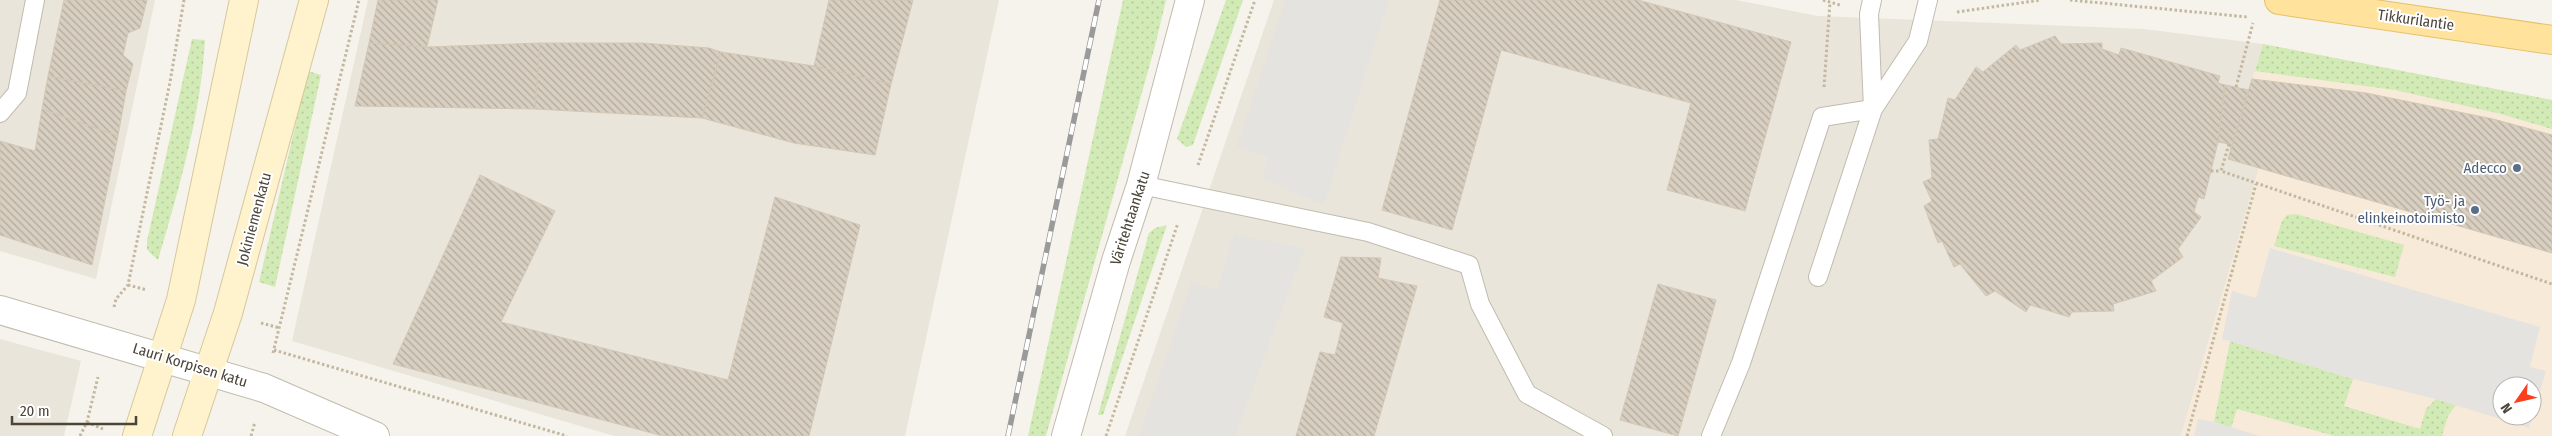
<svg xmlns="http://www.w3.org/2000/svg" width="2552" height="436" font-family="'Fira Sans Condensed',sans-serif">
  <defs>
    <pattern id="grass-dots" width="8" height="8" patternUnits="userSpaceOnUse" patternTransform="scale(1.25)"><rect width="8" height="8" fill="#d2eab5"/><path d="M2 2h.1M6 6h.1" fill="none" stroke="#b6ca9c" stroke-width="1.8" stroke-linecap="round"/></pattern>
    <pattern id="building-back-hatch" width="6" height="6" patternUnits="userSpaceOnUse" patternTransform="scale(1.25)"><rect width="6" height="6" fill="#d8cfc1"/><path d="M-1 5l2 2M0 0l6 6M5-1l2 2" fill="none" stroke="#b1aa9e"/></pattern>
  </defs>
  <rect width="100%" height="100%" fill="#f6f3ec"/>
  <path fill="#eae5da" d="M0,0H155L96,279L0,251Z
    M368,0H999L905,436H614L292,341Z
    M1274,0H1736L1818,16L2144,29L2263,44L2229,158L2259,168L2181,436H1125Z
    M0,339L81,361L64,436H0Z"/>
  <path fill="#f7ead8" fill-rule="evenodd" d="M2263,44L2552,100V436H2181L2259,169L2229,159ZM2502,386H2532V416H2502Z"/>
  <path fill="url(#grass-dots)" d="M1123,0H1166L1155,46L1046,436H1028Z
    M1226,0H1243L1193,145L1186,147L1177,139Z
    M192,39L205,40C201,114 179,189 158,260L147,250V241Z
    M2263,44L2552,100V129L2501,114L2395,90L2255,71Z
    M308,71L321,75L275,287L259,282Z
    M2296,214L2404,245L2395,277L2274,246L2282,221L2287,215Z
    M1167,225L1103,415H1098L1149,233L1155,228Z
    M2230,341L2353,379L2344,406L2420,429L2426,409L2436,399L2456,405L2448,416L2442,435L2446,436H2335L2237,409L2231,428L2214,422Z"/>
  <path fill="#e5e3e0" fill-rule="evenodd" d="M1285,0H1389L1324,205L1263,179L1267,157L1237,146Z
    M1234,234L1305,248L1235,436H1139L1191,282L1217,290Z
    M2270,248L2540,327L2530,367L2546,371L2529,428L2436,399L2353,379L2222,339L2232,291L2256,298ZM2502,386H2532V416H2502Z
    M2198,419L2214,422L2260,436H2194Z"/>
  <path fill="url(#building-back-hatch)" stroke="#d3c7b4" d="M64,0H147L140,28L128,33L123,55L133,64L126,91L48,76Z
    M378,0H438L427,47L369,43Z
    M829,0H913L891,84L814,66Z
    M1440,0H1638L1791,42L1745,211L1667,190L1691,103L1501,50L1452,230L1382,210Z
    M2055,36L2061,44L2102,43V49L2119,55L2121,48L2220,76L2218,83L2225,85L2218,142L2204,199L2198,197L2194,212L2201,217L2178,249L2183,257L2151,281L2156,291L2113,304L2114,311L2072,312L2069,317L2030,305L2026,312L1995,291L1986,296L1960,264L1954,267L1942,241L1938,243L1924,206L1932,201L1923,182L1932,178L1929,140L1938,139L1948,98L1955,100L1976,67L1983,72L2016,45L2020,50Z
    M369,43L427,47L540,43L535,109L355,106Z
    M540,43H642L709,48L721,52L702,118L535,109Z
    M721,52L814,66L891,84L875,155L794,143L702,118Z
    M48,76L126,91L118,136L42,109Z
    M2252,79L2366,93L2493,119L2552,135V253L2228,159Z
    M2225,85L2249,90L2231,149L2229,144L2218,142Z
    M42,109L118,136L92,265L0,235V141L35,151Z
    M480,175L555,211L501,322L728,380L775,197L860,225L809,436H663L393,364Z
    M1341,257L1381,258L1378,278L1417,286L1374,436H1296L1320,352L1335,355L1343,323L1324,317Z
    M1658,284L1716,300L1678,436L1620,420Z"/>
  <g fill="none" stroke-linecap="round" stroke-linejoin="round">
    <g stroke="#c2bbae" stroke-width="20">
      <path id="lane" d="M1872,0L1869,14L1873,109
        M0,113L17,93L35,0
        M1141,185L1368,232L1469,265L1480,304L1527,394L1603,436
        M1818,277L1873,109L1918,41L1928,0
        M1711,436L1741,363L1822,117L1873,109"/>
    </g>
    <g stroke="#c2bbae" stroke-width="30">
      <path id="street" d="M0,310L264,388L375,436
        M1066,436L1116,261L1141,185L1190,0"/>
    </g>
    <g stroke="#d6c79b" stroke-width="30">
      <path id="secondary" d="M137,436L181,300L244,0
        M187,436L228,313L314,0"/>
    </g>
    <g stroke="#e6c16a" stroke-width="30">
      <path id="primary" d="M2279,0L2552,40"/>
    </g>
    <path stroke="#c4b79f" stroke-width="3" stroke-dasharray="2.5 2.5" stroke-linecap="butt" d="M1823,0L1840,5
      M2070,0L2248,17
      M1957,12L2041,0
      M1824,87L1830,2
      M2236,87L2253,23
      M2229,144L2221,171L2552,284
      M1198,165L1255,0
      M2211,171H2221
      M128,285L147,290
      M114,307L116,299L128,285L170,82L184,0
      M261,323L280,328
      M274,350L567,436
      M273,353L359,0
      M87,422L103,429
      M80,436L87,422L98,377
      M251,436L255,422
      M1106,436L1178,223
      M2187,436L2256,184"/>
    <use href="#lane" stroke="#fff" stroke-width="18"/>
    <use href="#street" stroke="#fff" stroke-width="28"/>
    <use href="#secondary" stroke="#fff3cd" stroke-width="28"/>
    <use href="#primary" stroke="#ffe39c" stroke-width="28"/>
    <g stroke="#9a9a9a" stroke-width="5.5">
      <path id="rail" d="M1008,436L1099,0"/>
    </g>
    <use href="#rail" stroke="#fff" stroke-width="4" stroke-dasharray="11" stroke-linecap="butt"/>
  </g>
  <g fill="#5c6f8a" stroke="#fff" stroke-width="2">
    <circle cx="2517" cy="168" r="5"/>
    <circle cx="2475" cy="210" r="5"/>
  </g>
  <g text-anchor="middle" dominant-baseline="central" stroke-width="4" stroke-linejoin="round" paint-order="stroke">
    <g font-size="15" fill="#4b4439" stroke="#fff">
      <text transform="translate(2416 20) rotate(8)">Tikkurilantie</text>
      <text transform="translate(1130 218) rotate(-72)">Väritehtaankatu</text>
      <text transform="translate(254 219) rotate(-75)">Jokiniemenkatu</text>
      <text transform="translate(190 365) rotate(17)">Lauri Korpisen katu</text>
    </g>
    <g font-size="15" fill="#4e5e75" stroke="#fff" text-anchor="end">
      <text x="2507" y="168">Adecco</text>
      <text x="2465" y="201">Työ- ja<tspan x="2465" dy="17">elinkeinotoimisto</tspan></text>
    </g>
  </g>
  <g transform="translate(2517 401) rotate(236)"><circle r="24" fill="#ffffff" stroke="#b7b4b0"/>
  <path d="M0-4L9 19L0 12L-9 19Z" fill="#fc3f1d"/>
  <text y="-8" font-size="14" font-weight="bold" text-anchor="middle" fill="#4b4439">N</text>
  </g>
  <path d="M12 416v8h124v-8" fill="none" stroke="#4b4439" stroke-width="2.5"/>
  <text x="20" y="416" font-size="15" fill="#4b4439" stroke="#ffffff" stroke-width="4" paint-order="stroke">20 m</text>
</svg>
